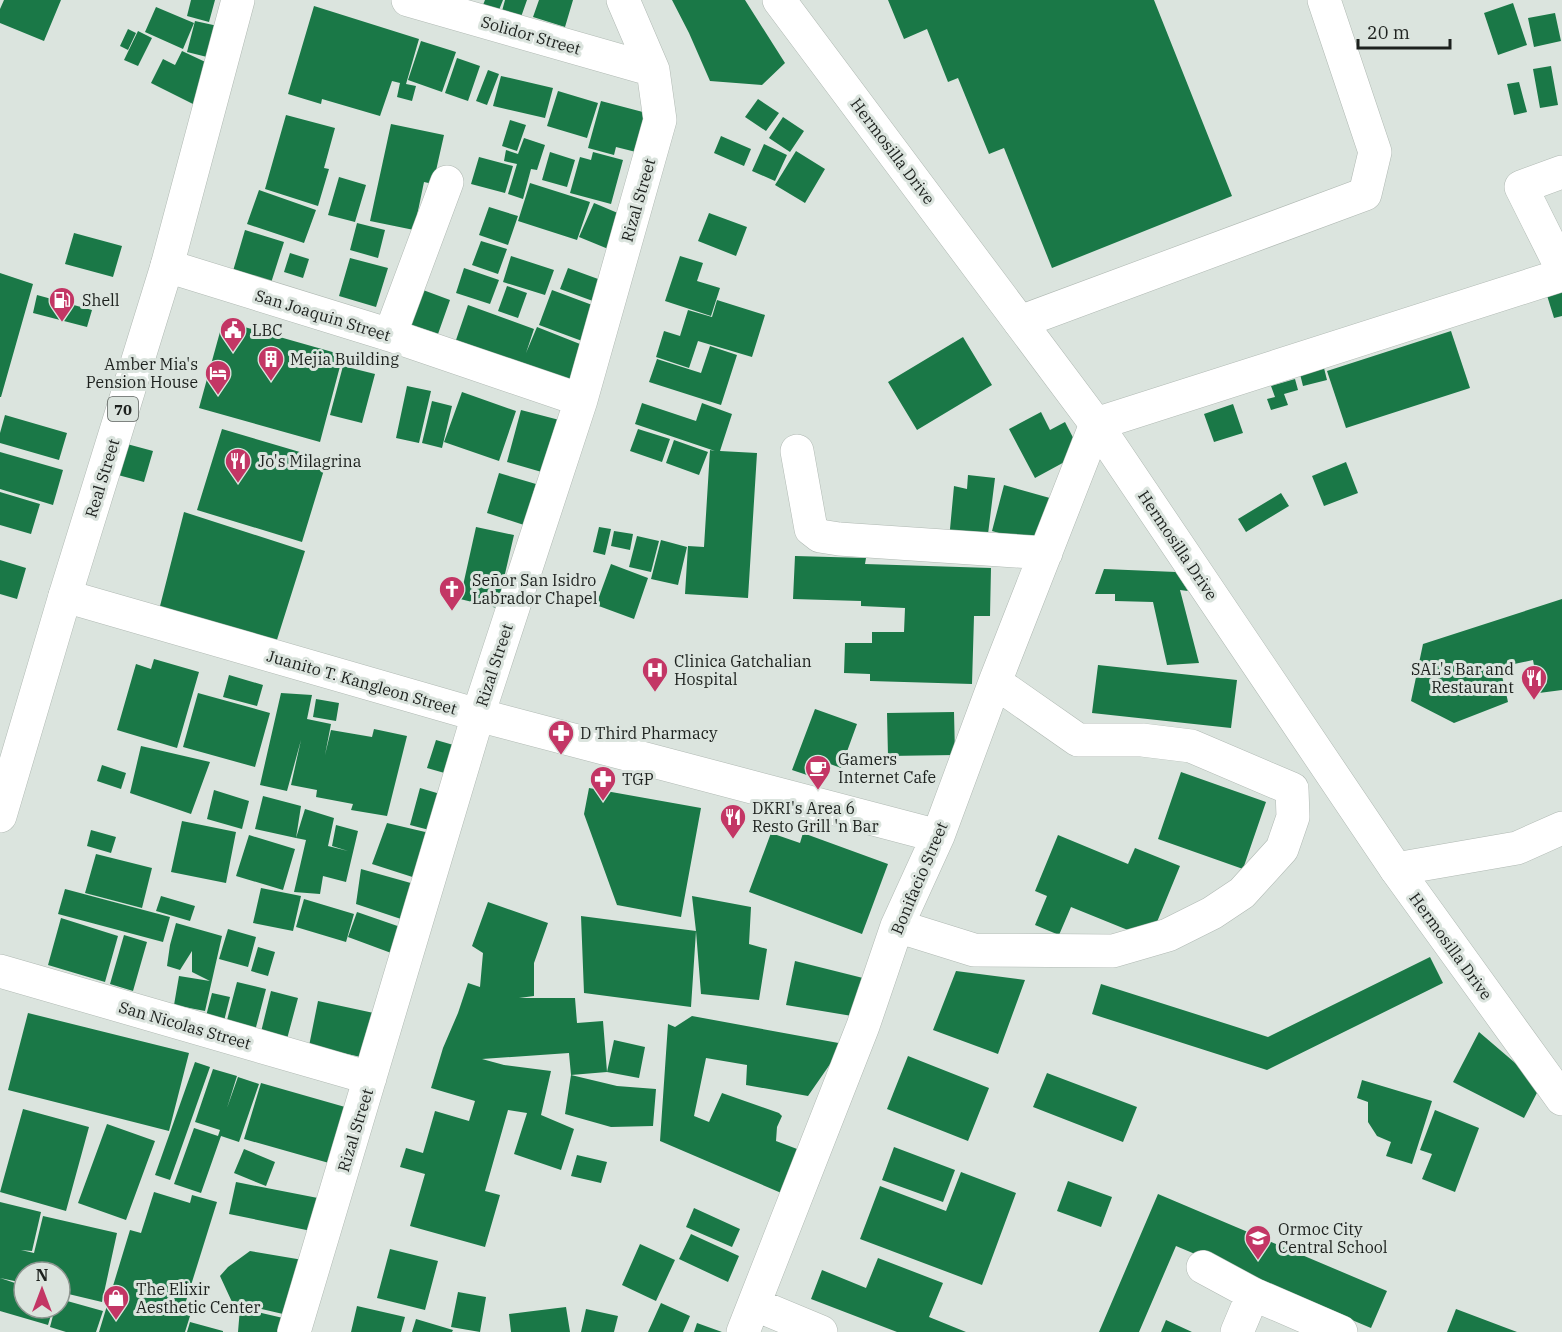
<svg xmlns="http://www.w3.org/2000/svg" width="1562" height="1332" font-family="'IBM Plex Serif',serif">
  <rect width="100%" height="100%" fill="#dbe4de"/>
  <path fill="#1a7847" d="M4,0H61L44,41L0,23V9Z
    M191,0H215L209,22L187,16Z
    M485,0H503L499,10L483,5Z
    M505,0H527L521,17L502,11Z
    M539,0H573L565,27L533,17Z
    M672,0H745L785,63L762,85L710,81L689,33Z
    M888,0H1154L1232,196L1052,268L1004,148L989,154L958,78L948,82L927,29L904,39Z
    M1513,3L1527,45L1498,55L1484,13Z
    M314,6L419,39L406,84L416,86L412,101L397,97L400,83L392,81L380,116L322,99L321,104L288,94Z
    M156,7L194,23L183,49L145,32Z
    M1555,13L1561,41L1534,47L1528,18Z
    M195,21L227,28L219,60L187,52Z
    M128,29L136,33L128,50L120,46Z
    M138,31L152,38L138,66L124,60Z
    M421,41L456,52L442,92L408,80Z
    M182,51L216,67L197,106L151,83L163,59L175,65Z
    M457,58L480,66L468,101L445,93Z
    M1551,66L1558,105L1540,108L1533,69Z
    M488,70L499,74L487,105L476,101Z
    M501,76L553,88L545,118L493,106Z
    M1519,82L1527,112L1514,115L1507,84Z
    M558,91L598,103L587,138L547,126Z
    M758,99L779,113L766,131L745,117Z
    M601,101L658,116L648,155L616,147L614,155L588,148Z
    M286,115L335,128L324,168L329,169L318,206L265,189Z
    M783,117L804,131L790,152L769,138Z
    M510,120L526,125L517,151L502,146Z
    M391,124L444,135L433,184L424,182L414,230L370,221Z
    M721,136L751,149L744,166L714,153Z
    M524,138L545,145L537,170L531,169L523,199L508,194L517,164L504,161L506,150L518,154Z
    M764,144L787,155L775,181L752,171Z
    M796,151L825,169L805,203L775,185Z
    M550,152L575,160L567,187L542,180Z
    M593,152L623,160L611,204L570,193L580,157L591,160Z
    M479,157L513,166L505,193L471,184Z
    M339,177L366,185L355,222L328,215Z
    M530,183L590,202L577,240L518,221Z
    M259,190L316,210L304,243L247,224Z
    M594,203L632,219L618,253L579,237Z
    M489,207L518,216L508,245L479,235Z
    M709,213L747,227L736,256L698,241Z
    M357,223L385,230L378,258L350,250Z
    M245,230L284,242L271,283L233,271Z
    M74,233L122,246L113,277L65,264Z
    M481,241L507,249L498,274L472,265Z
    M290,253L309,259L303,278L284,272Z
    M511,256L554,270L545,295L503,282Z
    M680,256L703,263L697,281L720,288L711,316L665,301Z
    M350,258L388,268L376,307L339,296Z
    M464,268L499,280L490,304L456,293Z
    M568,268L609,283L601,304L560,289Z
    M0,273L33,284L1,397H0Z
    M1562,284V316L1554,318L1545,289Z
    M507,286L527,293L518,318L498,311Z
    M415,287L450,300L438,334L402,322Z
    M552,290L603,309L590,344L539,325Z
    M37,295L92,310L87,327L33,313Z
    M717,300L765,315L752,357L698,341L689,368L656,357L664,331L680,336L688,310L712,317Z
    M468,305L534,329L526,353L537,327L585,346L570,384L456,340Z
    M223,321L343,355L320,442L199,408Z
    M1451,331L1470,388L1346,428L1327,371Z
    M963,337L992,385L917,430L888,382Z
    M710,346L737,355L721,405L649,382L657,359L701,373Z
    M343,366L375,374L362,423L330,415Z
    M1324,368L1327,380L1303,386L1300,374Z
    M1295,379L1298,390L1284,394L1288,405L1271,410L1267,399L1275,397L1271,386Z
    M407,386L431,391L419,443L396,438Z
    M462,392L516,411L499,461L444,442Z
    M432,401L452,406L442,448L422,443Z
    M642,403L696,421L702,403L732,414L720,451L757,453L748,598L685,594L688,546L704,547L710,450L715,451L635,424Z
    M1233,404L1243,433L1214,442L1204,414Z
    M521,410L567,422L552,475L507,462Z
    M1041,412L1050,430L1065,422L1081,453L1035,478L1009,429Z
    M5,415L67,433L59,460L0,443V433Z
    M222,429L327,460L302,542L197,510Z
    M638,429L670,439L662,462L630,451Z
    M674,440L708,452L699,475L666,463Z
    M127,444L153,451L144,482L118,475Z
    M0,452L63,470L53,505L0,489Z
    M1346,462L1358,493L1324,506L1312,476Z
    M499,473L536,484L524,525L487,513Z
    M968,475L995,478L987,542L949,540L954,486L967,489Z
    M1004,485L1057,500L1044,546L992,531Z
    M0,492L40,504L31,534L0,525Z
    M1281,493L1289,506L1246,532L1238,519Z
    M184,512L305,551L275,646L159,610Z
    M476,527L514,535L497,608L460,599Z
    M599,527L611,529L605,555L593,552Z
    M614,531L633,534L630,550L611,546Z
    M637,536L659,541L651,572L629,567Z
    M661,540L687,547L678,585L651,579Z
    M795,556L866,558L865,564L991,568L990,616H974L972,684L870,681V674L844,673L845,643H872V632H904L905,608L861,606V601L793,599Z
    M0,560L26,568L17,599L0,594Z
    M611,564L648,578L634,619L596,605Z
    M1104,569L1176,572L1188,591L1180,590L1199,663L1167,665L1153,602L1115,601V594H1095Z
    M1562,599V690L1539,693L1533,660L1500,667L1508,702L1454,723L1411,701L1423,644Z
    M154,659L199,672L177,748L117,730L136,664L151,669Z
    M1098,665L1237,680L1231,728L1092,713Z
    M229,675L263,685L257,706L223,697Z
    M198,693L270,713L255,767L183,747Z
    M281,693L312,695L307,719L331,724L325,755L331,730L372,737L374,729L407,736L387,816L351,810L353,804L316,797L317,790L291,785L301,740L287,791L260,785Z
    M316,699L339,703L336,721L313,717Z
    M815,709L857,724L841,768L822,761L816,778L792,770Z
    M954,712L955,755L888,756L887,713Z
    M436,740L464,748L455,776L427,768Z
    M141,746L210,762L191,814L130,793Z
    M102,765L126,773L121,789L97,781Z
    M1181,772L1266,802L1243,869L1158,839Z
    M420,788L447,796L437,832L410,825Z
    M589,788L701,808L681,917L617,905L584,814Z
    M214,790L249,801L242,829L207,819Z
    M263,796L301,806L296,838L305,809L334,818L328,846L348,851L332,846L336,825L358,831L346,882L323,876L320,894L294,892L306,840L296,838L255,829Z
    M182,821L236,832L226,883L171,872Z
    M387,823L438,835L428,882L372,864Z
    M91,830L116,837L111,853L87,846Z
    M771,833L800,843L803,833L888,864L862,934L749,892Z
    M249,835L295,849L283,890L236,876Z
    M1058,835L1128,864L1135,848L1180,866L1150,939L1071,907L1059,935L1035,925L1047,896L1035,891Z
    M96,854L152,868L142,908L85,893Z
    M361,869L425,887L413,923L356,904Z
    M261,888L301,896L293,931L253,923Z
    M65,889L170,917L163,942L58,914Z
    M161,896L195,906L190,921L156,911Z
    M692,896L751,907L749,944L767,949L759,1000L701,994L696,931L691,1007L584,993L581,916L696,931Z
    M304,899L354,914L346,942L296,927Z
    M488,902L548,923L534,963V996L519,998H575L577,1023L603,1021L607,1072L571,1075L569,1053L482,1059L504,1065L551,1071L541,1115L574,1129L561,1170L514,1154L527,1113L508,1110L485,1191L500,1195L485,1247L410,1226L425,1174L400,1167L406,1148L423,1153L435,1111L469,1121L475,1101L431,1088L443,1048L458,1013L468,983L480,987L483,953L472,946Z
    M357,912L412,931L402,957L348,937Z
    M61,918L118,936L105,982L48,965Z
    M176,923L222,936L205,1011L174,1005L179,976L210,981L192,972V951L180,970L167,966L170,945Z
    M228,929L256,937L248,967L219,959Z
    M124,935L147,942L133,991L110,984Z
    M258,947L275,952L268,976L251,971Z
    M1430,957L1443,983L1267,1070L1092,1014L1101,984L1268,1037Z
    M795,961L867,979L858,1017L786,1005Z
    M956,971L1025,980L998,1054L933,1030Z
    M237,982L266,989L255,1031L226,1024Z
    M271,991L298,998L287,1039L261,1032Z
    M212,993L230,997L223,1025L205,1020Z
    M318,1001L383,1015L361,1057L309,1046Z
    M28,1013L189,1053L169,1131L8,1090Z
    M692,1016L844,1044L808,1096L746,1085L747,1065L706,1058L694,1116L709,1122L722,1093L779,1113L782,1116L777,1127L776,1141L805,1152L786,1195L660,1141L668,1024L675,1027Z
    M1479,1032L1541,1085L1524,1118L1453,1082Z
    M614,1040L645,1047L639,1078L607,1072Z
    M908,1056L989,1088L968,1141L887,1109Z
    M195,1062L210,1067L170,1180L155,1175Z
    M213,1069L237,1076L227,1108L238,1077L259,1084L239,1142L221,1136L201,1193L174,1184L194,1128L218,1136L220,1130L195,1122Z
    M1047,1073L1137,1107L1123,1142L1033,1107Z
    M571,1075L617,1086L656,1089L653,1126L611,1127L565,1114Z
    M1362,1080L1432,1101L1412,1164L1386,1156L1391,1142L1377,1136L1368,1122V1102L1357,1098Z
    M261,1083L359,1111L343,1167L244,1139Z
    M23,1109L89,1127L66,1211L0,1192Z
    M1435,1110L1479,1128L1455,1192L1422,1179L1432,1154L1420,1150Z
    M107,1124L155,1141L126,1220L78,1203Z
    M894,1147L955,1170L943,1202L882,1180Z
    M244,1149L275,1162L266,1186L234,1173Z
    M577,1155L607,1162L601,1183L571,1176Z
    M961,1172L1016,1193L982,1285L860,1239L880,1186L946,1211Z
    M1068,1181L1112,1197L1101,1227L1057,1211Z
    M236,1182L328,1200L321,1233L229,1214Z
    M154,1192L190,1203L192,1195L217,1202L182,1314L190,1316L185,1332H99L130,1230L141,1233Z
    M1158,1194L1387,1291L1371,1328L1176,1246L1139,1332H1099Z
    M0,1202L41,1212L32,1251L21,1250L34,1253L43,1216L117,1233L102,1302L60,1292V1272H24V1283L0,1278Z
    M694,1208L740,1229L732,1247L686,1227Z
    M691,1234L739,1256L728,1282L679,1259Z
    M640,1244L675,1260L656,1301L622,1285Z
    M390,1249L438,1261L425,1310L377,1298Z
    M250,1251L303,1260L283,1314L232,1302L220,1276L228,1267Z
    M878,1258L943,1283L929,1317L966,1332H897L811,1299L822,1270L866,1288Z
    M0,1278L24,1286V1308H53L48,1325L0,1311Z
    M458,1292L486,1297L480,1332L451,1327Z
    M60,1299L103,1311L96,1332H66L50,1327L55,1308H60Z
    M661,1303L690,1316L683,1332H648Z
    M357,1306L405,1317L401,1332H351Z
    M566,1307L570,1332H511L509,1314Z
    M240,1308L296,1321L293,1332H238Z
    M586,1309L618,1316L614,1332H581Z
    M1456,1309L1517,1332H1447Z
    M416,1319L453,1330L452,1332H412Z
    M1166,1320L1192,1332H1161Z
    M190,1322L223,1331V1332H187Z
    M697,1323L722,1332H694Z"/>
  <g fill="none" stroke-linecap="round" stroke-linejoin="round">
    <g stroke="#b0b9b3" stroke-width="34">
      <path id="minor" d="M408,0L653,70
        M1562,172L1521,187L1562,269
        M167,266L390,335L581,400
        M1020,322L1365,194L1375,152L1324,0
        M390,335L447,182
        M797,451L811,529L820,536L839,539L1046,553
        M65,596L478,715L938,836
        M1396,869L1517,848L1562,828
        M897,926L974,950L1113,951L1168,935L1212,913L1242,893L1282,849L1293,817L1292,789L1191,746L1142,740H1078L995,682
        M0,971L370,1078
        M1203,1267L1253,1294L1341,1332
        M754,1304L821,1332
        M294,1332L478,715L581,400L660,120L653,70L623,0
        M743,1332L863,1026L897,926L938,836L995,682L1096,424L1562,275
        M1237,1332L1253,1294"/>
    </g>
    <g stroke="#b0b9b3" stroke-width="34">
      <path id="major" d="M779,0L1096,424L1396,869L1562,1099"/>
    </g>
    <g stroke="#b0b9b3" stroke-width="34">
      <path id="highway" d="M0,816L65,596L167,266L238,0"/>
    </g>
    <use href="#minor" stroke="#fff" stroke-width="33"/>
    <use href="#major" stroke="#fff" stroke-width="33"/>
    <use href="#highway" stroke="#fff" stroke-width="33"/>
  </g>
  <defs>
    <g id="fuel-pin" transform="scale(1.35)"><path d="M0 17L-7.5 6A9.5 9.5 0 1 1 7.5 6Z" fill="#c33665" stroke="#dbe4de"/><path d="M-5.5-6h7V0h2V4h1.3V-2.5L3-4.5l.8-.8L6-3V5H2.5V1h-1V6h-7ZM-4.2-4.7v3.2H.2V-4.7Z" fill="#fff"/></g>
    <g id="civic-pin" transform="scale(1.35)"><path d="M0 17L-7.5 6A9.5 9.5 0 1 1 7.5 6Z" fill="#c33665" stroke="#dbe4de"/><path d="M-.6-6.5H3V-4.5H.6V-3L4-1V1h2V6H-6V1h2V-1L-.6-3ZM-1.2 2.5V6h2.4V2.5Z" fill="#fff"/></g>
    <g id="building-pin" transform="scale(1.35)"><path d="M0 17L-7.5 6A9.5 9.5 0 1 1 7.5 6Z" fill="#c33665" stroke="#dbe4de"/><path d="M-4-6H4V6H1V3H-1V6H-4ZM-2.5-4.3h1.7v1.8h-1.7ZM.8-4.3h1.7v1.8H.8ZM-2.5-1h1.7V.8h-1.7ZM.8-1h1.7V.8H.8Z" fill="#fff"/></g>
    <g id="hotel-pin" transform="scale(1.35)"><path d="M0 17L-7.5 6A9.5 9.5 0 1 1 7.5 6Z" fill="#c33665" stroke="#dbe4de"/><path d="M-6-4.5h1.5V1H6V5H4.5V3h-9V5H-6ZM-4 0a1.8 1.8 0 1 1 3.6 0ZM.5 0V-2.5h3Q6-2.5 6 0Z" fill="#fff"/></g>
    <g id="restaurant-pin" transform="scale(1.35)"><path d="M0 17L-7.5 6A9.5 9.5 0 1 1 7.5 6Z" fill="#c33665" stroke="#dbe4de"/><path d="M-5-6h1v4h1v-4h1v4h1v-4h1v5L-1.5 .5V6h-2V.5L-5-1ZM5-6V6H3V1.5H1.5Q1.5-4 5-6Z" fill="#fff"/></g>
    <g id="church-pin" transform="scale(1.35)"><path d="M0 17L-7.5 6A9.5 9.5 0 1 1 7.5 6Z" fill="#c33665" stroke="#dbe4de"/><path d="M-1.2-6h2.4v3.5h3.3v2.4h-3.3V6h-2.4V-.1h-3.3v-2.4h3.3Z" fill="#fff"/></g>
    <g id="hospital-pin" transform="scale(1.35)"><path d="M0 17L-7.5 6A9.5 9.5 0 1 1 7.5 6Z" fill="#c33665" stroke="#dbe4de"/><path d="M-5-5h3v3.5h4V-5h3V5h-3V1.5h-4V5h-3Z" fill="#fff"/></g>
    <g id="pharmacy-pin" transform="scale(1.35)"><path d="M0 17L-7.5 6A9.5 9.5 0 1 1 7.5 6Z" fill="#c33665" stroke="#dbe4de"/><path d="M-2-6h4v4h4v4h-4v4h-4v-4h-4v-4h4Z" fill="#fff"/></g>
    <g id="cafe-pin" transform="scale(1.35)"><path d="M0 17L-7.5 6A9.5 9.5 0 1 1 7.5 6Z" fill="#c33665" stroke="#dbe4de"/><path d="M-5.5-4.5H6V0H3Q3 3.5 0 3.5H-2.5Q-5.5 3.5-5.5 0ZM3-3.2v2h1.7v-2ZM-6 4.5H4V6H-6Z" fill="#fff"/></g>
    <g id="school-pin" transform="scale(1.35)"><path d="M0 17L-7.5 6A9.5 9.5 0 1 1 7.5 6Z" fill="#c33665" stroke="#dbe4de"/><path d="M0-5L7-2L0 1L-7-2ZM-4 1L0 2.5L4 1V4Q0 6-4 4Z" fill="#fff"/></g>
    <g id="shop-pin" transform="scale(1.35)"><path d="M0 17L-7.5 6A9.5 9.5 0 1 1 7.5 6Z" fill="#c33665" stroke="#dbe4de"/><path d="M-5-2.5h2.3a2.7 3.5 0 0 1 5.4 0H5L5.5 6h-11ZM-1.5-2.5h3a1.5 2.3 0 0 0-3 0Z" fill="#fff"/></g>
  </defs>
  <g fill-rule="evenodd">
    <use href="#fuel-pin" x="62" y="300"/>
    <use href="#civic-pin" x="233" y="330"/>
    <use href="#building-pin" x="271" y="359"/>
    <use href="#hotel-pin" x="218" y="373"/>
    <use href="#restaurant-pin" x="238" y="461"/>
    <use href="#church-pin" x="452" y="589"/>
    <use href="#hospital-pin" x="655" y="670"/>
    <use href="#restaurant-pin" x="1534" y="678"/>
    <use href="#pharmacy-pin" x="561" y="733"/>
    <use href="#cafe-pin" x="818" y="768"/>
    <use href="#pharmacy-pin" x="603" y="779"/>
    <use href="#restaurant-pin" x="733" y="817"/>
    <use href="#school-pin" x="1258" y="1238"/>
    <use href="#shop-pin" x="116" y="1298"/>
  </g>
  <g text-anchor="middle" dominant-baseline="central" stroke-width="6" stroke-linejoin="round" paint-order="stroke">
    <rect fill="#dbe4de" stroke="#565c58" stroke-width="1.5" x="108" y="397" width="30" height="24" rx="4.5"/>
    <g font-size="15" font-weight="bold" fill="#1d211e">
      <text x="123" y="409">70</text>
    </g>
    <g font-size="16" fill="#1d211e" stroke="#dbe4de">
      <text transform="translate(531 35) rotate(16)">Solidor Street</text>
      <text transform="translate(893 151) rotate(53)">Hermosilla Drive</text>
      <text transform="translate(638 200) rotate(-74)">Rizal Street</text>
      <text transform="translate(323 315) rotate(17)">San Joaquin Street</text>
      <text transform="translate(102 478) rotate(-73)">Real Street</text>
      <text transform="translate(1178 545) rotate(56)">Hermosilla Drive</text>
      <text transform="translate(494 665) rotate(-72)">Rizal Street</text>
      <text transform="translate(362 682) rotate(16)">Juanito T. Kangleon Street</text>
      <text transform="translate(919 878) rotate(-67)">Bonifacio Street</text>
      <text transform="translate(1451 946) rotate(54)">Hermosilla Drive</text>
      <text transform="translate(185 1025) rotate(16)">San Nicolas Street</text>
      <text transform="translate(355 1130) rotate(-73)">Rizal Street</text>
    </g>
    <g font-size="16" fill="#1d211e" stroke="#dbe4de" text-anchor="start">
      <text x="82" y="300">Shell</text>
      <text x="252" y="330">LBC</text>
      <text x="290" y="359">Mejia Building</text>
      <text x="198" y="364" text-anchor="end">Amber Mia's<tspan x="198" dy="18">Pension House</tspan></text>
      <text x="258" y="461">Jo's Milagrina</text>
      <text x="472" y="580">Señor San Isidro<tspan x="472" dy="18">Labrador Chapel</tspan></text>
      <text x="674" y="661">Clinica Gatchalian<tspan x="674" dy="18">Hospital</tspan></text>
      <text x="1514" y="669" text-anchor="end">SAL's Bar and<tspan x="1514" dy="18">Restaurant</tspan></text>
      <text x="580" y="733">D Third Pharmacy</text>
      <text x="838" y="759">Gamers<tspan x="838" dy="18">Internet Cafe</tspan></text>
      <text x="622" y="779">TGP</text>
      <text x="752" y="808">DKRI's Area 6<tspan x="752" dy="18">Resto Grill 'n Bar</tspan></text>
      <text x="1278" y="1229">Ormoc City<tspan x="1278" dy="18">Central School</tspan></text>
      <text x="136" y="1289">The Elixir<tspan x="136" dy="18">Aesthetic Center</tspan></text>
    </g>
  </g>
  <g transform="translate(42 1290)"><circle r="28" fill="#dbe4de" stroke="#8f9691" stroke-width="1.5"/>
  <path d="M0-4.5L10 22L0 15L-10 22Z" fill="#c33665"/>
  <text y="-9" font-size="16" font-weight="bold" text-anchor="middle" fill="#1d211e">N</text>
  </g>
  <path d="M1358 39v9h92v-9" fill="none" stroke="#1d211e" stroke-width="3"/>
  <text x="1367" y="39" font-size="18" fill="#1d211e" stroke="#dbe4de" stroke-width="4.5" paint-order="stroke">20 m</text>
</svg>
